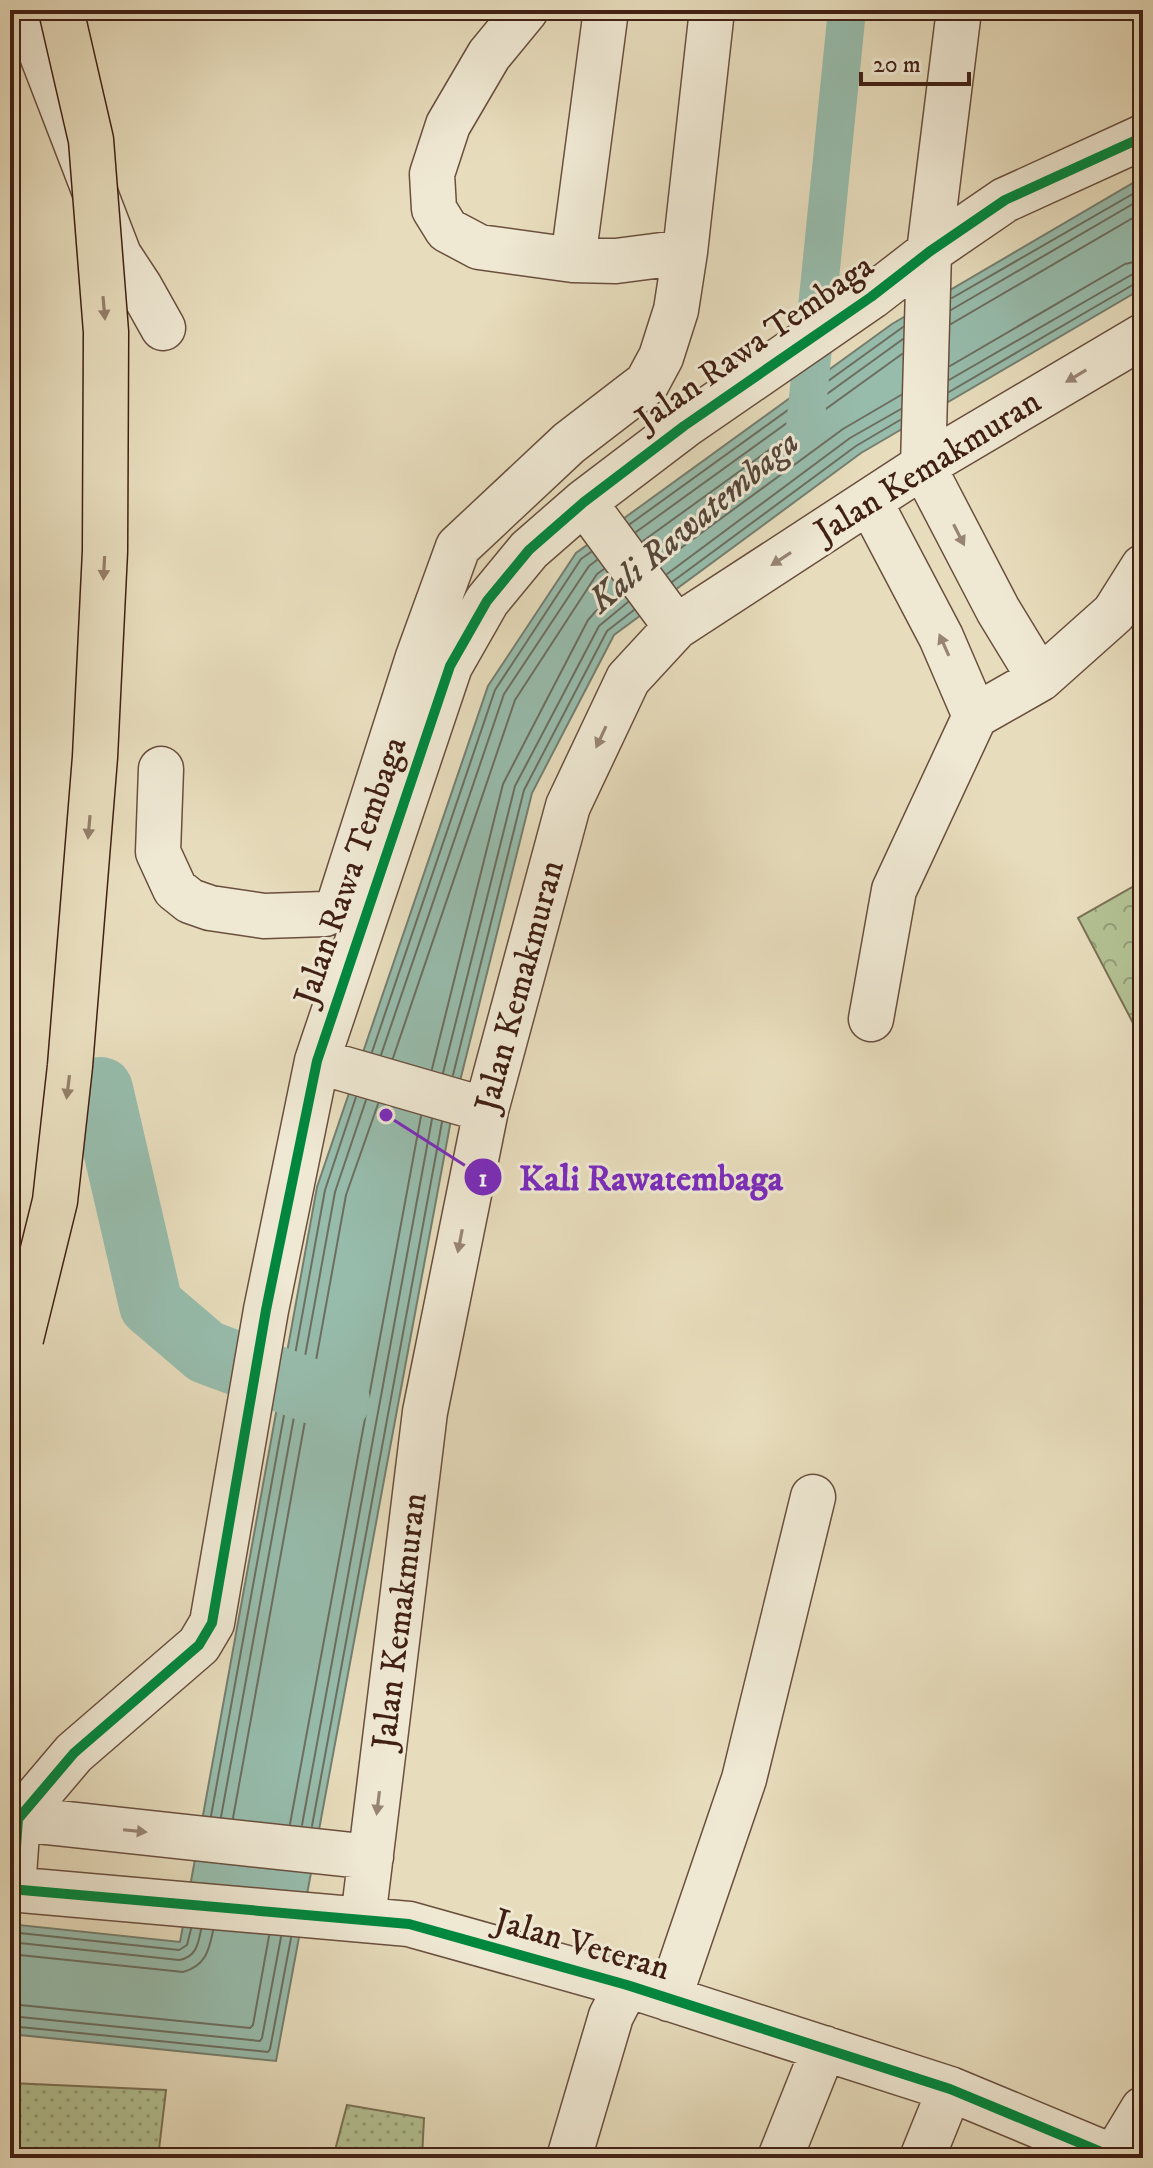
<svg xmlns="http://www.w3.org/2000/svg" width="1153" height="2168" font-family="'IM FELL DW Pica',serif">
  <defs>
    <pattern id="grass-dots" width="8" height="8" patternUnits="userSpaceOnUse" patternTransform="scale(2)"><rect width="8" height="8" fill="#b3c193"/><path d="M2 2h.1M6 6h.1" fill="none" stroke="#939c77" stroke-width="1.8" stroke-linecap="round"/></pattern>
    <pattern id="park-crowns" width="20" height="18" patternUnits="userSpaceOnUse" patternTransform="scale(2)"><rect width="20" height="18" fill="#b3c193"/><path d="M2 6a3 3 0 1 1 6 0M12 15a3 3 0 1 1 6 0" fill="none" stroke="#939c77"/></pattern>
  </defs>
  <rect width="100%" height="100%" fill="#e7dcbc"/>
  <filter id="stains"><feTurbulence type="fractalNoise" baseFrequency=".0025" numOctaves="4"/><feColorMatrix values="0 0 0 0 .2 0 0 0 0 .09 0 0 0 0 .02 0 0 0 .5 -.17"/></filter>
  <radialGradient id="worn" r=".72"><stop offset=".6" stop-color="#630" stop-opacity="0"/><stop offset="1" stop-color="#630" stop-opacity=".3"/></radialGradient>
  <path fill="url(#grass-dots)" stroke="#7a7054" stroke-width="2" d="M10,2083L166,2090L158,2158H10Z
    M347,2105L424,2118L422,2158H333Z"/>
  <path fill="url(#park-crowns)" stroke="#7a7054" stroke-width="2" d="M1143,881V1042L1078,918Z"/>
  <path fill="#97bcac" stroke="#757e6f" stroke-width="2" d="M1143,179V288L861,453L614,635L532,793L453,1109L276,2061L10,2034V1924L180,1942L317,1187L488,686L576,553L892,324L1133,183Z"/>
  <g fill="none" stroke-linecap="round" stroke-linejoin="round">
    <path stroke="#6c6e60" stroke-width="2" d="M952,298L1143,188
      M951,310L1143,198
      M951,324L1143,212
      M950,366L1125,264L1143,260
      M949,380L1131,275L1143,272
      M949,392L1136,283L1143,282
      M630,524L903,327
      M636,532L903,339
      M643,541L902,354
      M659,564L843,429L901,395
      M667,574L850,438L901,409
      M672,582L856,446L900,420
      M372,1052L495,690L581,559L591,552
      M381,1055L504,694L589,566L597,560
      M393,1058L515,700L597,574L604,569
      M432,1069L503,784L588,620L596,611L621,593
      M443,1073L515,786L599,626L628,602
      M453,1075L524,790L607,631L634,610
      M211,1816L325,1190L356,1097
      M221,1817L335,1192L366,1100
      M233,1818L346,1195L378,1104
      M290,1824L421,1116
      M302,1825L432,1119
      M312,1826L442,1122
      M10,1932L179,1950L187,1945L191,1929
      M10,1942L179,1960C196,1957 198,1945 201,1930
      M10,1954L183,1972C205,1966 209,1951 213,1931
      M10,2004L250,2028L253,2025L269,1936
      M10,2016L260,2041L262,2038L281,1937
      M10,2026L268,2052L270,2049L291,1938"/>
    <path stroke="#97bcac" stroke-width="38" d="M805,427L847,10"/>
    <path stroke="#97bcac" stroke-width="64" d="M101,1089L151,1305L206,1352L338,1401"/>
    <g stroke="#6a4f3e" stroke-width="47">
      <path id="minor" d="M34,10L35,37L119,255L140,287L163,328
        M526,10L489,55L448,125L432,174L434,209L447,230L479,247L573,260L616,261L685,252L712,10
        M959,10L929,252L923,466L998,610L1040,679
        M573,260L606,10
        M584,502L676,627
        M870,502L941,637L975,716
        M161,769L158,852L175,889L190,901L210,908L264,916L325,914L338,907L418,657L458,547L569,443L647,383L661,357L676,310L685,252
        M871,1019L894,890L975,716L1040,679L1114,613L1143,567
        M317,1061L486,1110
        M10,1821L18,1819L57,1823L371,1857
        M10,1889L409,1924L627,1985L950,2089L1116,2158
        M13,1889L18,1819L74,1753L199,1645L212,1623L266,1310L317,1061L450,666L487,601L529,550L584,502L684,426L871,297L929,252L1005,200L1143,137
        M363,1919L425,1412L486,1110L568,806L628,679L676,627L923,466L1143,336
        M669,1999L744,1779L813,1497
        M1114,2157L1143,2109
        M569,2158L611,2016L627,1985
        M780,2158L824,2048
        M922,2158L950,2089"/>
    </g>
    <use href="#minor" stroke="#efe8d3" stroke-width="44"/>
    <g stroke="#412014" stroke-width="47" stroke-linecap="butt">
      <path id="highway-bridge" d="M21,1339L55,1201L70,1066L95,757L105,551L106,332L91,140L61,10"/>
    </g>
    <use href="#highway-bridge" stroke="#e7dcbc" stroke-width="44"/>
    <g stroke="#efe8d3" stroke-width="15">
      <path id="cycleway" d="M10,1889L409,1924L627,1985L950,2089L1116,2158
        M13,1889L18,1819L74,1753L199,1645L212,1623L266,1310L317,1061L450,666L487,601L529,550L584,502L684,426L871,297L929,252L1005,200L1143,137"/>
    </g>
    <use href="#cycleway" stroke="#00873e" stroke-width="10"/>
  </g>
  <defs><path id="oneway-solid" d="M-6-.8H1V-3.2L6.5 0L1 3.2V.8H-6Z" transform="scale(2)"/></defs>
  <g fill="#947e68">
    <use href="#oneway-solid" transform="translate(104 308) rotate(85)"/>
    <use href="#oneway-solid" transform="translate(104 568) rotate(93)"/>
    <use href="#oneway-solid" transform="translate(89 827) rotate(95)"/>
    <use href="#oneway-solid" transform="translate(68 1087) rotate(97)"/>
  </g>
  <g fill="#988474">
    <use href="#oneway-solid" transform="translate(1076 376) rotate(149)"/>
    <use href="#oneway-solid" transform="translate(959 535) rotate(63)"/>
    <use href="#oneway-solid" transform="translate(781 559) rotate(147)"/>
    <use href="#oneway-solid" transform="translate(944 645) rotate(-114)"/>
    <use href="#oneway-solid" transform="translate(601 737) rotate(115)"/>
    <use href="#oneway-solid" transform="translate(460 1241) rotate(101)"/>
    <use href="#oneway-solid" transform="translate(378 1803) rotate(97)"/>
    <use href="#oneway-solid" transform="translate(135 1831) rotate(6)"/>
  </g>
  <g text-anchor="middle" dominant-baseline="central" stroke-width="6" stroke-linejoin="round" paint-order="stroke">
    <g font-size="34" fill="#412014" stroke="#efe8d3">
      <text transform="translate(755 343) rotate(-35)">Jalan Rawa Tembaga</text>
      <text transform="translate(928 467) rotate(-32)">Jalan Kemakmuran</text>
      <text transform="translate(351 871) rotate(-71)">Jalan Rawa Tembaga</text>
      <text transform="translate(520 986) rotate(-75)">Jalan Kemakmuran</text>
      <text transform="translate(400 1621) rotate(-83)">Jalan Kemakmuran</text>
      <text transform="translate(582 1945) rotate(16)">Jalan Veteran</text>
    </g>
    <g font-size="36" font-style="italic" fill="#56473a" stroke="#efe8d3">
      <text transform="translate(694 522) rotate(-40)">Kali Rawatembaga</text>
    </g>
  </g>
  <path fill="none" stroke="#7b2cbf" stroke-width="3" d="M386 1115L483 1177"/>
  <g fill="#7b2cbf" stroke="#efe8d3" stroke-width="3">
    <circle cx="386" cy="1115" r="8"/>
    <circle cx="483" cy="1177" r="20"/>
  </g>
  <g font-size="24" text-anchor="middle" font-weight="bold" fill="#fff">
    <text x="483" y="1186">1</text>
  </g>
  <g font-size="36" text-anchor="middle" font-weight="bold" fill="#7b2cbf" stroke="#efe8d3" stroke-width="6" stroke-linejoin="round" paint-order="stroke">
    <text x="651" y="1190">Kali Rawatembaga</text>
  </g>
  <rect width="1153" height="2168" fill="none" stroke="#e7dcbc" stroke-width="40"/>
  <rect x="12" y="12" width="1129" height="2144" fill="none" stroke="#412014" stroke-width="4"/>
  <rect x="20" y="20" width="1113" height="2128" fill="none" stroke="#412014" stroke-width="2"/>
  <path d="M861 72v12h108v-12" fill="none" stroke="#412014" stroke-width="4"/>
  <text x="873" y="72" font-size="24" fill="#412014" stroke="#efe8d3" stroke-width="6" paint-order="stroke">20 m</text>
  <rect width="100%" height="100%" filter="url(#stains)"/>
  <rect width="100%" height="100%" fill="url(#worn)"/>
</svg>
